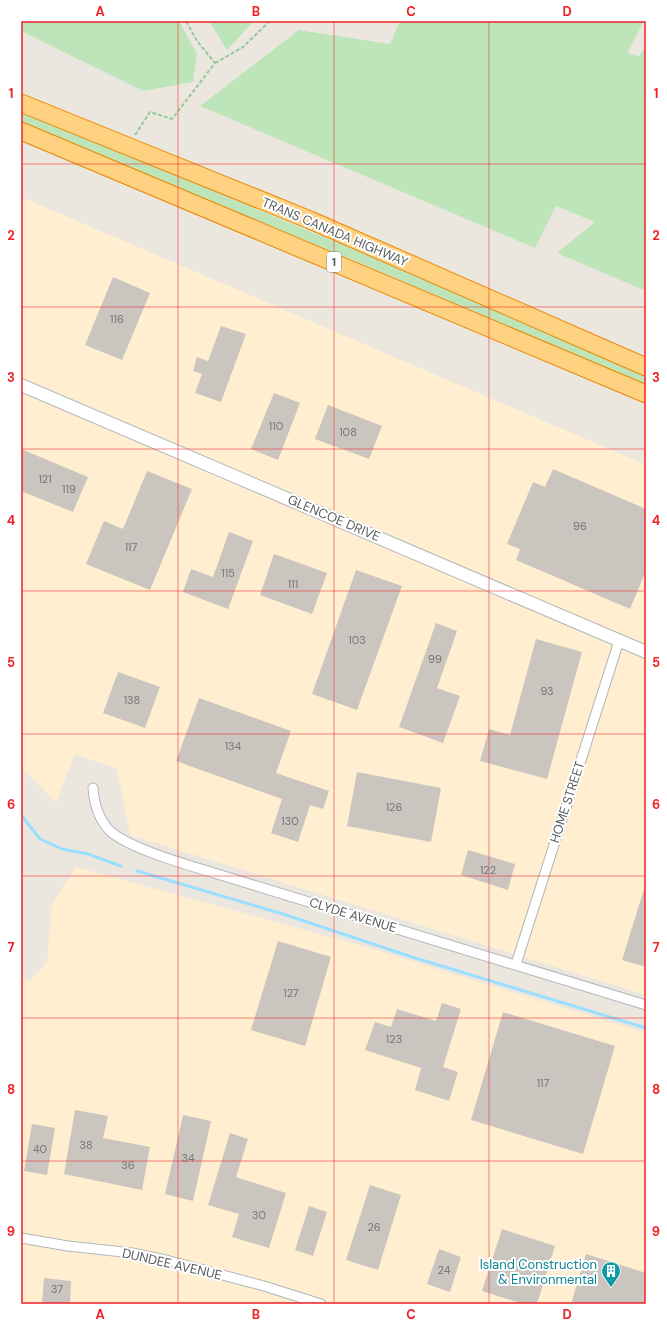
<svg xmlns="http://www.w3.org/2000/svg" width="667" height="1325" font-family="'DM Sans',sans-serif">
  <rect width="100%" height="100%" fill="#ece7de"/>
  <path fill="#ffefd0" d="M21,197L646,465V995L130,835L117,768L75,754L56,803L42,787L21,767Z
    M76,867L356,944L646,1033V1304H21V980L29,981L47,963L52,904Z"/>
  <path fill="#bee5b9" d="M21,21H179L197,54L193,82L143,91L21,31Z
    M209,21H254L227,50Z
    M400,21H644L627,53L639,56L646,45V291L557,253L595,222L556,206L535,248L200,106L299,30L390,44Z
    M21,112L384,262L646,376V387L382,272L21,122Z"/>
  <g fill="none" stroke-linecap="round" stroke-linejoin="round">
    <path stroke="#9bdeff" stroke-width="3" d="M21,815L40,839L62,849L88,854L121,866
      M137,871L283,914L412,957L646,1028"/>
  </g>
  <path fill="#cbc5bf" d="M113,277L150,293L122,360L85,345Z
    M221,326L246,334L221,402L195,393L202,374L193,371L197,357L208,361Z
    M274,393L300,403L278,460L251,449Z
    M328,405L382,426L369,459L315,439Z
    M21,449L88,477L73,512L21,491Z
    M553,469L646,509V571L630,609L516,560L520,549L507,544L533,482L545,487Z
    M147,471L192,489L150,590L86,564L104,521L123,529Z
    M229,532L253,541L228,609L183,592L191,569L213,577Z
    M274,554L327,573L312,614L260,595Z
    M356,570L402,586L357,710L312,694Z
    M436,623L457,631L437,688L460,696L443,743L399,727Z
    M536,639L582,652L547,779L480,761L489,729L510,735Z
    M118,672L160,687L145,728L103,713Z
    M199,698L291,731L276,773L329,791L323,809L310,805L298,842L271,833L282,799L176,761Z
    M357,772L441,788L431,842L347,826Z
    M468,850L515,864L508,890L461,875Z
    M644,889L646,890V967L622,960Z
    M278,941L331,957L305,1046L251,1030Z
    M442,1003L461,1009L443,1067L458,1072L449,1101L415,1090L421,1068L365,1050L375,1022L391,1027L397,1009L436,1021Z
    M503,1012L615,1046L583,1154L471,1120Z
    M75,1110L108,1116L103,1138L150,1147L142,1190L64,1174Z
    M183,1115L211,1121L193,1201L165,1194Z
    M32,1124L55,1128L47,1175L24,1171Z
    M230,1133L248,1139L236,1177L286,1193L269,1248L232,1237L239,1214L208,1205Z
    M370,1185L401,1195L378,1270L346,1260Z
    M309,1206L327,1212L313,1256L295,1250Z
    M502,1229L555,1246L537,1304H523L482,1291Z
    M439,1249L461,1257L450,1292L427,1284Z
    M586,1254L646,1273V1304H571Z
    M44,1278L71,1281L70,1304H42Z"/>
  <g fill="none" stroke-linecap="round" stroke-linejoin="round">
    <g stroke="#b2b6ba" stroke-width="11">
      <path id="minor" d="M93,788C94,803 98,818 109,830C127,848 188,865 214,873L646,1005
        M516,964L619,641
        M21,1238L68,1246L132,1253L166,1260L264,1286L321,1304"/>
    </g>
    <g stroke="#b2b6ba" stroke-width="14">
      <path id="tertiary" d="M21,385L646,652"/>
    </g>
    <g stroke="#ea8700" stroke-width="19">
      <path id="motorway" d="M21,103L310,220L646,367
        M21,131L646,394"/>
    </g>
    <path stroke="#93c99d" stroke-width="2" stroke-dasharray="4 2" stroke-linecap="butt" d="M215,63L243,47L270,21
      M135,135L150,112L172,119L215,63L197,41L186,21"/>
    <use href="#minor" stroke="#fff" stroke-width="9"/>
    <use href="#tertiary" stroke="#fff" stroke-width="12"/>
    <use href="#motorway" stroke="#ffd282" stroke-width="17"/>
  </g>
  <path fill="none" stroke="#f02027" stroke-width="1" stroke-opacity="0.55" d="M178,21V1304M334,21V1304M489,21V1304M21,164H646M21,307H646M21,449H646M21,591H646M21,734H646M21,876H646M21,1018H646M21,1161H646"/>
  <defs>
    <g id="building-pin" transform="scale(1)"><path d="M0 17L-7.5 6A9.5 9.5 0 1 1 7.5 6Z" fill="#0f9aa8" stroke="#fff"/><path d="M-4-6H4V6H1V3H-1V6H-4ZM-2.5-4.3h1.7v1.8h-1.7ZM.8-4.3h1.7v1.8H.8ZM-2.5-1h1.7V.8h-1.7ZM.8-1h1.7V.8H.8Z" fill="#fff"/></g>
  </defs>
  <g fill-rule="evenodd">
    <use href="#building-pin" x="611" y="1271"/>
  </g>
  <g text-anchor="middle" dominant-baseline="central" stroke-width="4" stroke-linejoin="round" paint-order="stroke">
    <g font-size="11" fill="#757678">
      <text x="117" y="319">116</text>
      <text x="276" y="426">110</text>
      <text x="348" y="432">108</text>
      <text x="45" y="479">121</text>
      <text x="69" y="489">119</text>
      <text x="580" y="526">96</text>
      <text x="131" y="547">117</text>
      <text x="228" y="573">115</text>
      <text x="293" y="584">111</text>
      <text x="357" y="640">103</text>
      <text x="435" y="659">99</text>
      <text x="547" y="691">93</text>
      <text x="132" y="700">138</text>
      <text x="233" y="746">134</text>
      <text x="394" y="807">126</text>
      <text x="290" y="821">130</text>
      <text x="488" y="870">122</text>
      <text x="291" y="993">127</text>
      <text x="394" y="1039">123</text>
      <text x="543" y="1083">117</text>
      <text x="86" y="1145">38</text>
      <text x="40" y="1149">40</text>
      <text x="188" y="1158">34</text>
      <text x="128" y="1165">36</text>
      <text x="259" y="1215">30</text>
      <text x="374" y="1227">26</text>
      <text x="444" y="1270">24</text>
      <text x="57" y="1289">37</text>
    </g>
    <rect fill="#fff" stroke="#8a8d90" stroke-width="1" x="327" y="252" width="14" height="20" rx="3"/>
    <g font-size="12" font-weight="bold" fill="#585c60">
      <text x="334" y="262">1</text>
    </g>
    <g font-size="13" fill="#585c60" stroke="#fff">
      <text transform="translate(335 232) rotate(23)">TRANS CANADA HIGHWAY</text>
      <text transform="translate(334 518) rotate(23)">GLENCOE DRIVE</text>
      <text transform="translate(567 802) rotate(-72)">HOME STREET</text>
      <text transform="translate(353 915) rotate(17)">CLYDE AVENUE</text>
      <text transform="translate(172 1264) rotate(13)">DUNDEE AVENUE</text>
    </g>
    <g font-size="13" fill="#0d838f" stroke="#fff" text-anchor="end">
      <text x="597" y="1264">Island Construction<tspan x="597" dy="15">&amp; Environmental</tspan></text>
    </g>
  </g>
  <rect width="667" height="1325" fill="none" stroke="#ffffff" stroke-width="44"/>
  <rect x="22" y="22" width="623" height="1281" fill="none" stroke="#f02027" stroke-width="1.5"/>
  <g font-size="13" text-anchor="middle" font-weight="bold" fill="#f02027">
    <text x="100" y="16">A</text>
    <text x="256" y="16">B</text>
    <text x="411" y="16">C</text>
    <text x="567" y="16">D</text>
    <text x="11" y="98">1</text>
    <text x="656" y="98">1</text>
    <text x="11" y="240">2</text>
    <text x="656" y="240">2</text>
    <text x="11" y="382">3</text>
    <text x="656" y="382">3</text>
    <text x="11" y="525">4</text>
    <text x="656" y="525">4</text>
    <text x="11" y="667">5</text>
    <text x="656" y="667">5</text>
    <text x="11" y="809">6</text>
    <text x="656" y="809">6</text>
    <text x="11" y="952">7</text>
    <text x="656" y="952">7</text>
    <text x="11" y="1094">8</text>
    <text x="656" y="1094">8</text>
    <text x="11" y="1236">9</text>
    <text x="656" y="1236">9</text>
    <text x="100" y="1319">A</text>
    <text x="256" y="1319">B</text>
    <text x="411" y="1319">C</text>
    <text x="567" y="1319">D</text>
  </g>
</svg>
